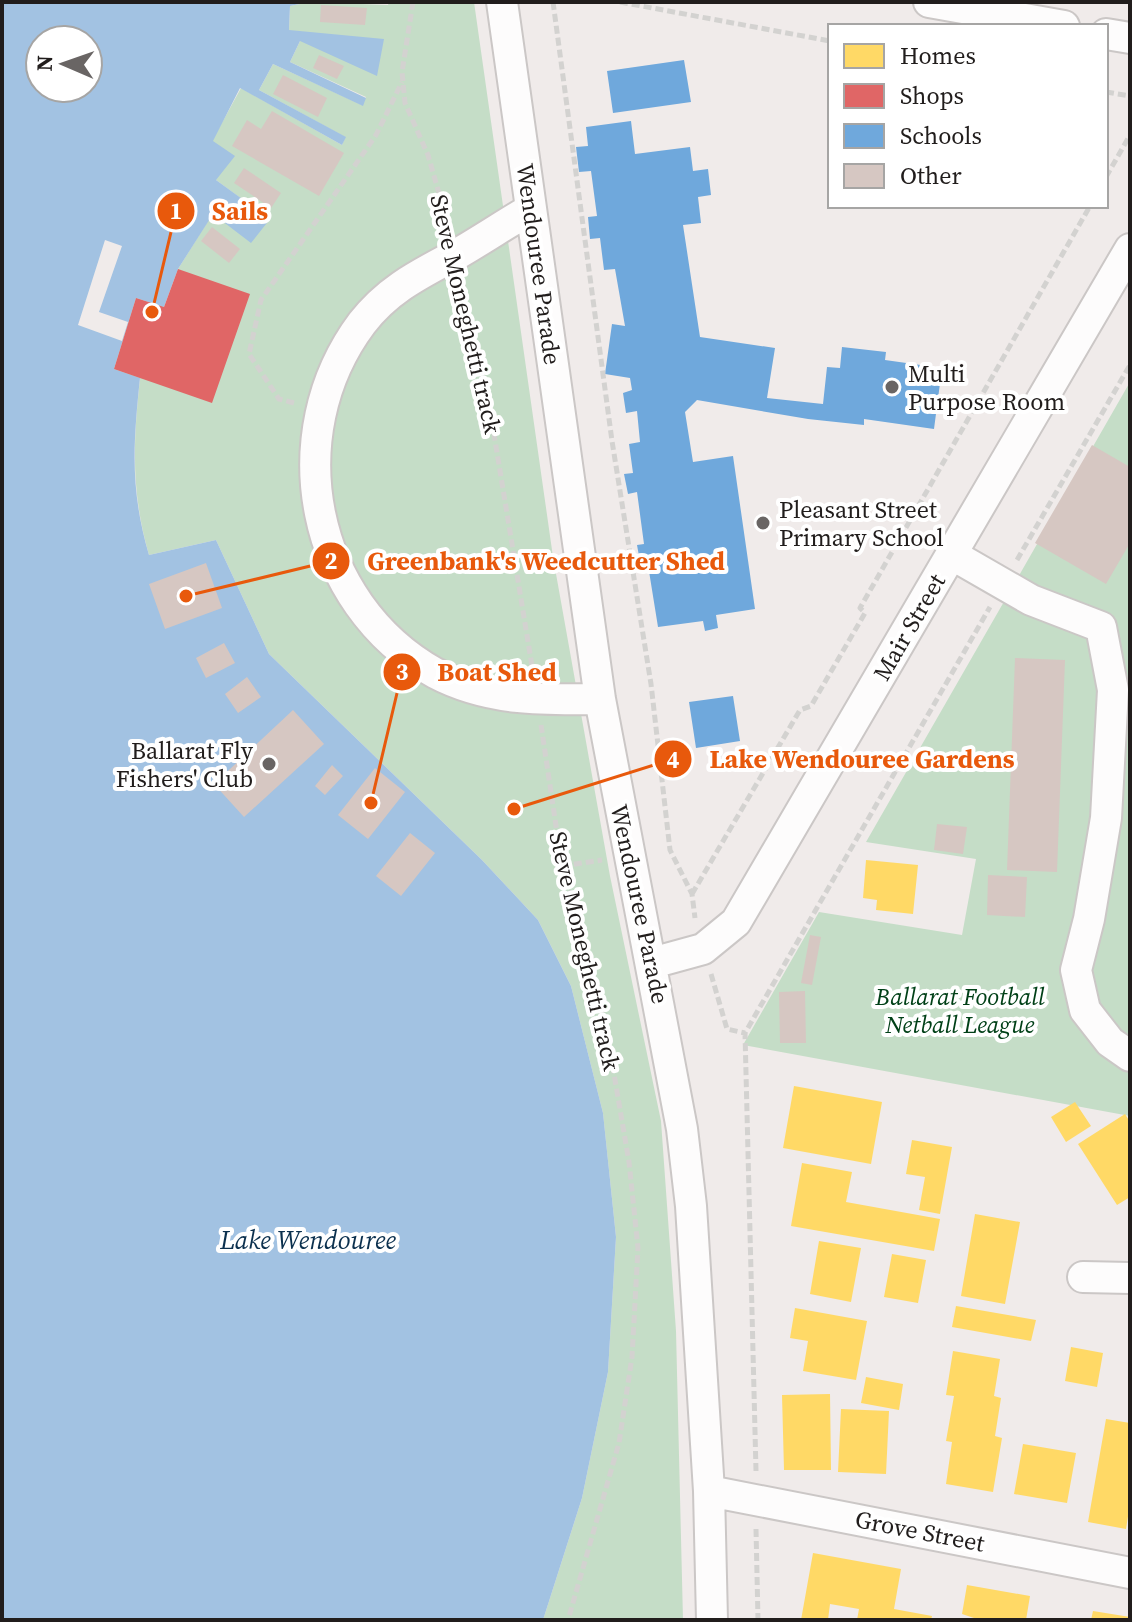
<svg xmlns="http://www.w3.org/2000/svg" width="1132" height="1622" font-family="'Source Serif 4',serif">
  <rect width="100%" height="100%" fill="#f0ebea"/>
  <path fill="#c5ddc7" d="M309,2L388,5L389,2H474L553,557L610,876L661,1121L676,1331L683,1620H543L582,1498L608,1372L616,1237L603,1113L571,986L538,920L482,860L269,654L216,540L149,555C131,492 133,443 140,379L114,369L136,298L165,307L178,269L213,213L269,219L216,180L212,141L241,88L342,145L345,137L259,90L273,64L362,105L366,97L290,62L300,41L289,31L290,6Z
    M1130,382V1116L743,1045L819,912L962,935L976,859L866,842Z"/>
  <path fill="#a2c2e2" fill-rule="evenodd" d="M2,2H309L290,6L289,30L384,39L377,76L300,41L290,62L366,98L363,106L273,64L259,90L346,137L342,145L240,88L213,141L235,156L216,180L270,219L251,243L213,214L178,269L164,307L136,298L114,369L140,378C133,445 130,490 149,555L216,540L269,654L482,860L538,920L571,986L603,1113L616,1237L608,1372L582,1498L543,1620H2ZM40,40H88V88H40Z"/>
  <path fill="#f0ebea" d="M105,240L122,246L99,312L128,322L122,341L78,325Z"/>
  <path fill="#ffd966" d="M866,860L918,865L913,914L876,910L877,900L863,898Z
    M794,1086L882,1102L871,1164L783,1148Z
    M1075,1102L1091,1126L1066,1142L1051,1117Z
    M1125,1114L1130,1122V1197L1117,1205L1078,1144Z
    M912,1140L952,1147L940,1214L919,1210L925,1177L906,1174Z
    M802,1163L852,1172L846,1202L940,1219L934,1251L791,1226Z
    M975,1214L1020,1222L1005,1304L961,1296Z
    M819,1241L861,1248L851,1302L810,1294Z
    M892,1254L926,1260L918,1303L884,1297Z
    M956,1306L1036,1320L1031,1341L952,1327Z
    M795,1308L867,1321L856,1380L803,1371L808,1341L790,1338Z
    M1071,1347L1103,1353L1097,1387L1065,1381Z
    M953,1351L1000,1359L994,1396L1001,1398L995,1436L1002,1438L993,1492L946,1484L952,1442L946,1441L954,1396L946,1395Z
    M866,1377L903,1384L899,1410L861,1403Z
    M830,1394L831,1470H784L782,1395Z
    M841,1409L889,1411L886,1474L838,1472Z
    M1106,1419L1130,1423V1504L1126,1529L1088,1522Z
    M1023,1444L1076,1453L1067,1503L1014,1494Z
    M813,1553L901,1569L894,1609L932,1616L931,1620H857L859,1609L830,1604L828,1620H801Z
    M967,1585L1030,1596L1026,1620H980L962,1614Z
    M1093,1611L1130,1617V1620H1091Z"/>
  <path fill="#e06666" d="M178,269L250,294L212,403L114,369L136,298L164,307Z"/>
  <path fill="#6fa8dc" d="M684,60L691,102L613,113L607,71Z
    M631,121L635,154L690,147L693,171L708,169L711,195L698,197L701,223L683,225L700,337L775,348L767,398L823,404L827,367L840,368L842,347L886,352L885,360L942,368L934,429L864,419V425L808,419L697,400L685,412L693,462L733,456L755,609L716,615L718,628L705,631L703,621L658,627L648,565L641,567L637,545L644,544L637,492L628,494L624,474L633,473L629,444L640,442L637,411L626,413L623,393L632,390L630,378L605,374L612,324L625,326L615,269L604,270L600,238L590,239L588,217L597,216L591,171L579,172L576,147L588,146L586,127Z
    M733,696L740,741L696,748L689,702Z"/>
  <path fill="#d6c7c2" d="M321,5L367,8L365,25L320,22Z
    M319,55L344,66L337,79L313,68Z
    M283,75L327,98L318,117L273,94Z
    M272,111L344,153L319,196L232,146L247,120L261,129Z
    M244,168L281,193L271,208L234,183Z
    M212,227L240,249L229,263L201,241Z
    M1092,445L1130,467V543L1106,584L1035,543Z
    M206,563L222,608L165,629L149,584Z
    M224,643L235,663L206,678L196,658Z
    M1015,658L1065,660L1057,872L1007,870Z
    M247,677L261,697L238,713L225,694Z
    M293,710L324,744L244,817L214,784Z
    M332,765L343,776L325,795L315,786Z
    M375,768L405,792L368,839L338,815Z
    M937,824L967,827L963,854L934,850Z
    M410,833L435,853L401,896L376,876Z
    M988,875L1027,877L1025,917L987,915Z
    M810,935L821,937L812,985L801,983Z
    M805,991L806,1043H780L779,992Z"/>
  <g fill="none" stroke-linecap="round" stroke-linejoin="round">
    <g stroke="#cbc7c6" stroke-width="34">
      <path id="minor" d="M502,2L600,699L682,1129L691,1206L709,1491L712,1620
        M929,2L1064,26
        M1106,34L1130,38
        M531,209C507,223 483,239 459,253C422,273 389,288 362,323C278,435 310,603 435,673C488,701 543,700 600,699
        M951,554L1031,600L1101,627L1113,690L1106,818L1089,919L1076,970L1085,1010L1110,1042L1130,1056
        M652,963L703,949L736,922L1130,249
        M1083,1277L1130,1278
        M709,1491L1130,1573"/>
    </g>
    <path stroke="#d3d2d0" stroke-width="5" stroke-dasharray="8 4" stroke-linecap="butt" d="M413,2L402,72L405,103L428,155L449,228
      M553,2L612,441L651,684L670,850L692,894L695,918
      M620,2L830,41
      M1106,92L1130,96
      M1106,177L1130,135
      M462,280L492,422L533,672
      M294,403L279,399L249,354L261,300L376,135L402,82
      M1017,560L1130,365
      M541,725L562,866L598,994L614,1074L629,1162L638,1248L632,1357L619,1443L568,1620
      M562,866L602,860
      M692,894L800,710L811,706L865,613L860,608L1090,206
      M711,974L727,1029L745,1033
      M756,1471L745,1033L990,607
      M756,1529L758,1620"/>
    <use href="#minor" stroke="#fdfcfc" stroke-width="30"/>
  </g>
  <g fill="#696564" stroke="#fff" stroke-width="3">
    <circle cx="892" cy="387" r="8"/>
    <circle cx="763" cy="523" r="8"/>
    <circle cx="269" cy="764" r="8"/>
  </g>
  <g text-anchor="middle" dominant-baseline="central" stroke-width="8" stroke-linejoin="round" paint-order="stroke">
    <g font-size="24" fill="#211d1c" stroke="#fff">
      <text transform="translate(539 264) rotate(82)">Wendouree Parade</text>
      <text transform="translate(466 314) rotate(77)">Steve Moneghetti track</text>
      <text transform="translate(909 627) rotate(-60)">Mair Street</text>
      <text transform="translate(640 904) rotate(78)">Wendouree Parade</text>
      <text transform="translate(585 951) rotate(77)">Steve Moneghetti track</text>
      <text transform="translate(920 1531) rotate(11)">Grove Street</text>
    </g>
    <g font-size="24" fill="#211d1c" stroke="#fff" text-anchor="start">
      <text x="908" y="373">Multi<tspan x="908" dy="28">Purpose Room</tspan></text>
      <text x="779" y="509">Pleasant Street<tspan x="779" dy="28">Primary School</tspan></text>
      <text x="253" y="750" text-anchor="end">Ballarat Fly<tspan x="253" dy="28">Fishers' Club</tspan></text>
    </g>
    <g font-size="24" font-style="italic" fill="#004017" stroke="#fff">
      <text x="960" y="996">Ballarat Football<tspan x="960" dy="28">Netball League</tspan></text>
    </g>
    <g font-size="26" font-style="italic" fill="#0b304e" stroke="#fff">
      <text x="308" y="1240">Lake Wendouree</text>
    </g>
  </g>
  <path fill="none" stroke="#e8590c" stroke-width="3" d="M152 312L176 211M186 596L331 561M371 803L402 672M514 809L673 759"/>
  <g fill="#e8590c" stroke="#fff" stroke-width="3">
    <circle cx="152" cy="312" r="8"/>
    <circle cx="186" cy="596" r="8"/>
    <circle cx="371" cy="803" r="8"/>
    <circle cx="514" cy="809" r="8"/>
    <circle cx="176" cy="211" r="20"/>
    <circle cx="331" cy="561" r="20"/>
    <circle cx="402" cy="672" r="20"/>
    <circle cx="673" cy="759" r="20"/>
  </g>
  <g font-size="24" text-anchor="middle" font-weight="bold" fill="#fff">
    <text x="176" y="219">1</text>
    <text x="331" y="569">2</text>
    <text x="402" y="680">3</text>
    <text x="673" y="768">4</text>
  </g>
  <g font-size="26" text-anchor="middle" font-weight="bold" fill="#e8590c" stroke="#fff" stroke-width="8" stroke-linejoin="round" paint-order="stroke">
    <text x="240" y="220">Sails</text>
    <text x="546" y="570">Greenbank's Weedcutter Shed</text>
    <text x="497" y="681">Boat Shed</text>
    <text x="862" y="768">Lake Wendouree Gardens</text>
  </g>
  <rect width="1132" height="1622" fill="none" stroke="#211d1c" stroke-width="8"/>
  <rect x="828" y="24" width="280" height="184" fill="#ffffff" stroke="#a6a5a4" stroke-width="2"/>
  <rect x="844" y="44" width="40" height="24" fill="#ffd966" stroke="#a6a5a4" stroke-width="2"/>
  <text x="900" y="64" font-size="24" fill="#211d1c">Homes</text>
  <rect x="844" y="84" width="40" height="24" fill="#e06666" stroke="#a6a5a4" stroke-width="2"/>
  <text x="900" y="104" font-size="24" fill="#211d1c">Shops</text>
  <rect x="844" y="124" width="40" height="24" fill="#6fa8dc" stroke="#a6a5a4" stroke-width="2"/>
  <text x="900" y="144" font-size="24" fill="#211d1c">Schools</text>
  <rect x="844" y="164" width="40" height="24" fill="#d6c7c2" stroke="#a6a5a4" stroke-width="2"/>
  <text x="900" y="184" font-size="24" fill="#211d1c">Other</text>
  <g transform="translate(64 64) rotate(272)"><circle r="38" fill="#ffffff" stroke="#a6a5a4" stroke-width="2"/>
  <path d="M0-6L14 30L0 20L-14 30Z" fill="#696564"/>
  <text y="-12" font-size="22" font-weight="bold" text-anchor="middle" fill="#211d1c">N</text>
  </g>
</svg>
